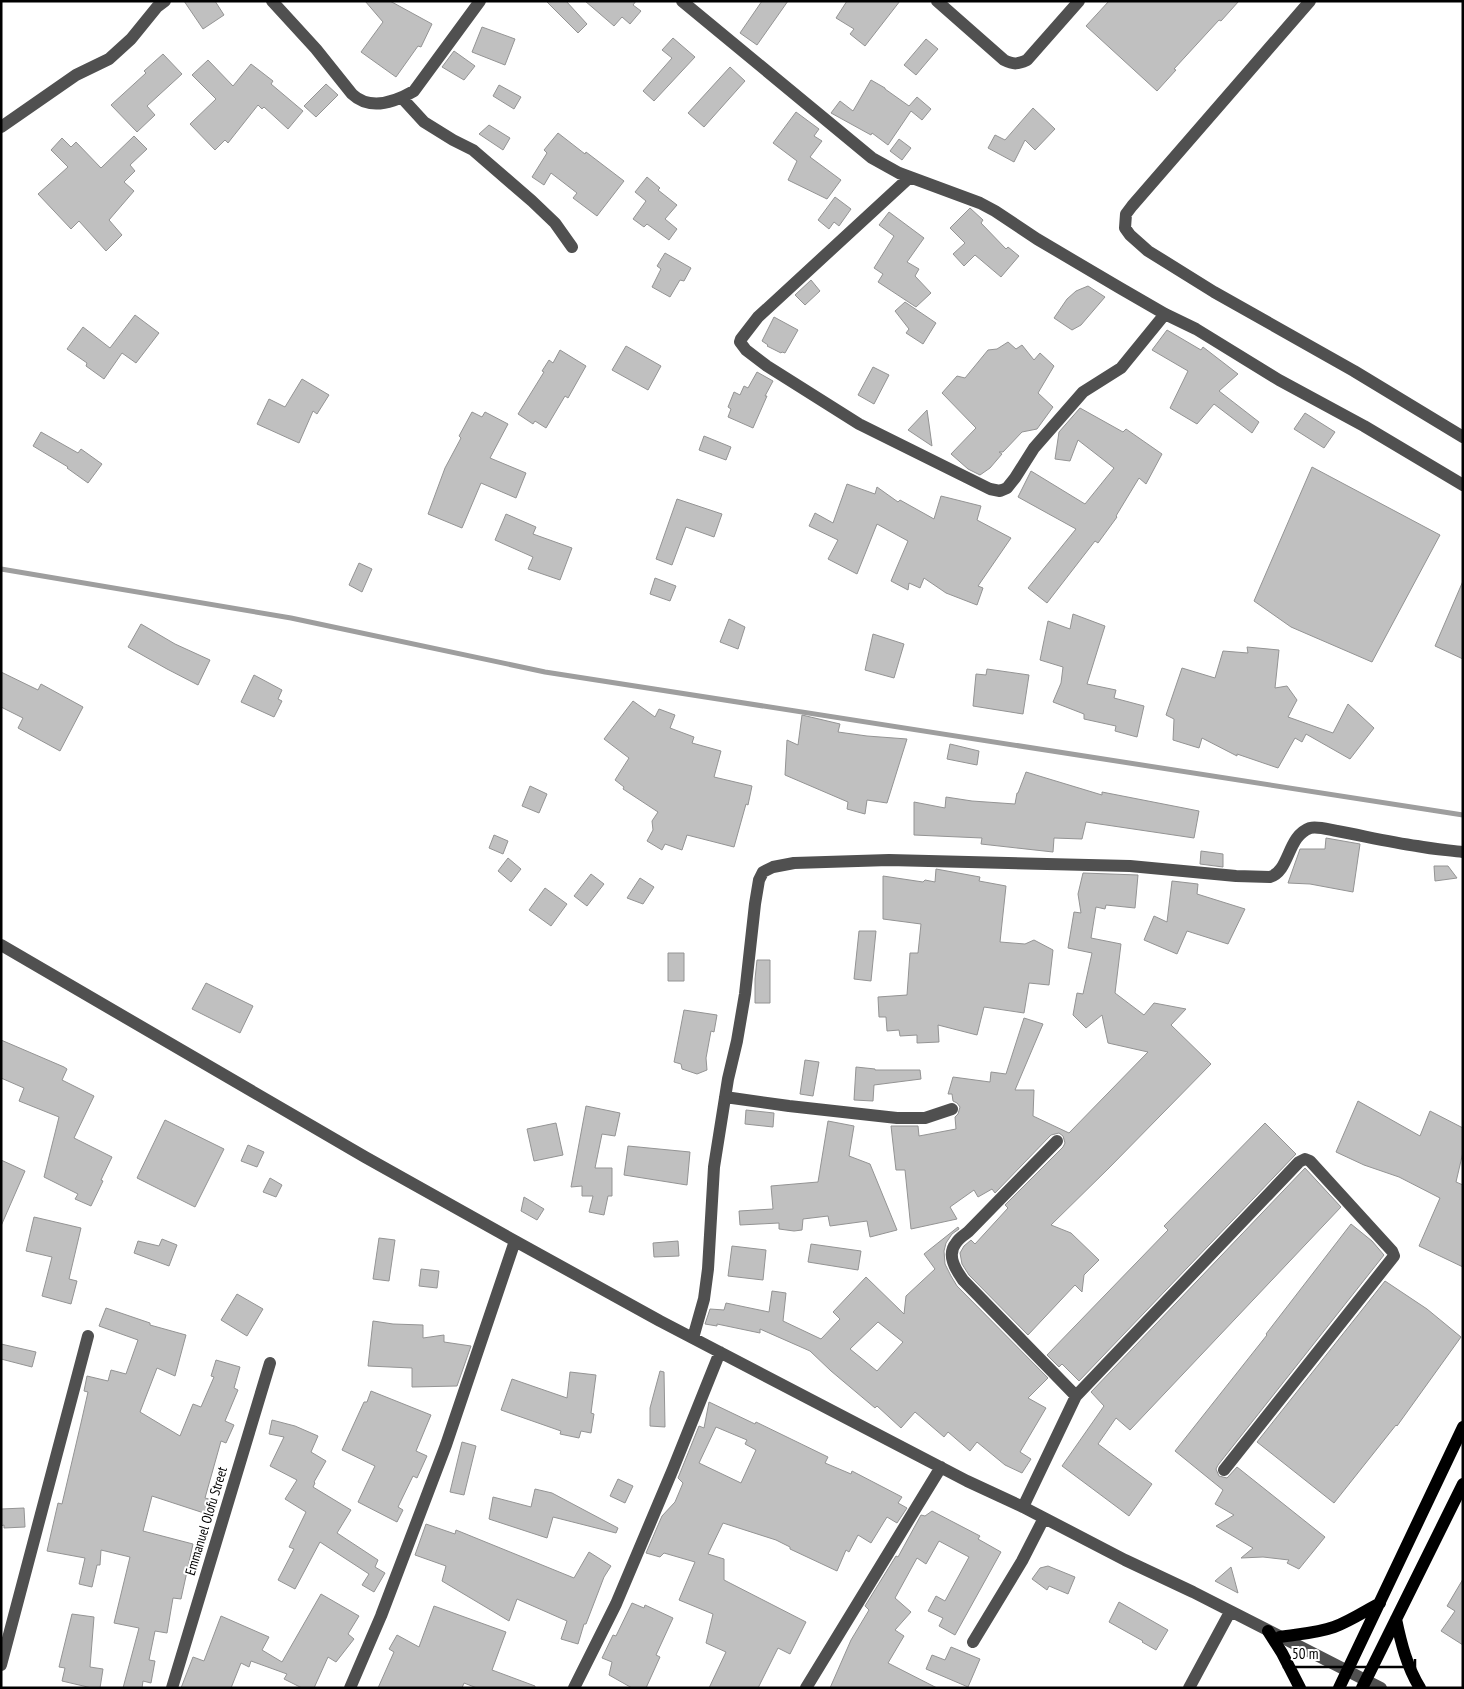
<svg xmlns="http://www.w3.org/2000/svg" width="1464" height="1689" font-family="'PT Sans Narrow',sans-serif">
  <rect width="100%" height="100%" fill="#fff"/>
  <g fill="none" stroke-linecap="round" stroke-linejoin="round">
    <path stroke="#9e9e9e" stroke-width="5" d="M1,569L291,618L545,672L1463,815"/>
  </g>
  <path fill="#c0c0c0" stroke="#949494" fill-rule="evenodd" d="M184,1H215L224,15L203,29Z
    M365,1H390L432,24L421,47L418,46L396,77L361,52L383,22Z
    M546,1H566L587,24L578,33Z
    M585,1H636L633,5L641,11L630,24L622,17L614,26Z
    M762,1H788L757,45L740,33Z
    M847,1H900L865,46L850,34L854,29L836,18Z
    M1109,1H1239L1221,21L1219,20L1174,69L1176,70L1157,91L1086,26Z
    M482,27L515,39L505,65L472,52Z
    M673,38L695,57L654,101L643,91L672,58L662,50Z
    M926,39L938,49L916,75L904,65Z
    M454,51L475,66L464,80L442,67Z
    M163,54L182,74L147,106L155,115L137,132L111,105L146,73L144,71Z
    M208,60L233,86L251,64L273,81L271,84L303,111L288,129L264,107L262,109L258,105L228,143L225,140L215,150L190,124L216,99L192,75Z
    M730,67L745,81L704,127L688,113Z
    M871,80L885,88V89L909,106L917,97L931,109L922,120L911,111L888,145L872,133L871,135L831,113L840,101L853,111Z
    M326,84L338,95L316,117L304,106Z
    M499,85L521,97L514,109L493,96Z
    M1033,108L1055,129L1035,150L1025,140L1014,162L988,148L995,135L1005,140Z
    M796,112L819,129L814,136L822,141L810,157L841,180L827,199L788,180L797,161L773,143Z
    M489,125L510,138L503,150L479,134Z
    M558,133L585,154L586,152L624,181L597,216L573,198L577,193L551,173L544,185L532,177L547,153L544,150Z
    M134,136L147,149L130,165L135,171L124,182L134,191L109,220L122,235L106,251L79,221L71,229L38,194L68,167L51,150L62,138L71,147L76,142L101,168Z
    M899,139L911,148L902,160L890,151Z
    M647,177L660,188L658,190L677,205L665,219L677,229L669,240L647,224L644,227L633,219L646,201L635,192Z
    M835,197L851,209L839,226L834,222L829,229L818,220Z
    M970,208L983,220L981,223L1006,249L1008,247L1019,256L1001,277L975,255L964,266L953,254L965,243L950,228Z
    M889,212L924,238L907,262L919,269L915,276L931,293L916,307L878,282L883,274L874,268L894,236L879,225Z
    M665,253L691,268L684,281L680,280L670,297L652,287L661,269L657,266Z
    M811,280L820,291L805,305L795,295Z
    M1088,286L1105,297L1081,325L1072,330L1054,318L1067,299L1076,291Z
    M905,302L936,323L923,344L906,333L909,329L895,311Z
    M135,315L159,333L136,363L122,353L104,379L86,366L87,363L67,349L83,327L110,348Z
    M774,317L798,330L785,353L782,352L781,353L767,346L768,345L762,341Z
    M1167,330L1201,350L1203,347L1238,374L1219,391L1259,422L1252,433L1214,404L1197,424L1170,408L1188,371L1152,350Z
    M1008,342L1016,349L1022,345L1034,360L1040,353L1054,366L1038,393L1053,407L1037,429L1022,432L1003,452H999L1002,454L990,468L980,475L968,469L951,454L976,428L942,393L957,376L965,378L988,350L997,349Z
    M626,346L661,366L648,390L612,370Z
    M560,350L586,366L568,398L565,396L546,428L535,421L533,424L518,414L544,372L542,371L549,360L553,363Z
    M873,367L889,375L874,404L858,395Z
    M757,372L773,381L765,396H767L753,428L728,417L731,409L728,407L734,392L740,395L744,386L748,388Z
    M302,379L329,395L317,414L313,411L299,443L257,424L269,399L285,407Z
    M1080,408L1123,432L1126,429L1162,454L1146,484L1139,478L1116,516L1117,517L1098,543L1095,541L1047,603L1028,588L1076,529L1018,497L1031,471L1085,504L1114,468L1078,440L1070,461L1055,459L1059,432Z
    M927,410L929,424L932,446L908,430Z
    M472,412L482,417L485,412L508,424L490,458L526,473L516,498L481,483L462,528L428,514L445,468L461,438L459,436Z
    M1305,413L1335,432L1324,448L1294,429Z
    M41,432L78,453L81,449L102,464L88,483L67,468L68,467L33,446Z
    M704,436L731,447L726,460L699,450Z
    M1312,467L1440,535L1372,662L1291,627L1254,601Z
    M847,484L875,494L877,487L898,502L900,500L934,519L941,496L981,506L977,520L1011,538L978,586L983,588L977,605L946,593L924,578L920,588L909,583L908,590L891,581L908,541L877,524L857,574L828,559L838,540L809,526L815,513L833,523Z
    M677,499L722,514L714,537L686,527L672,565L656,559Z
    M506,514L536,527L533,534L572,548L560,580L528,569L533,557L495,540Z
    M359,563L372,569L362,592L349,585Z
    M655,578L676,586L670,601L650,594Z
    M1463,581V659L1435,646Z
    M1073,614L1105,626L1087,684L1116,690L1114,698L1144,706L1137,737L1115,731L1116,726L1084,719V714L1053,702L1061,683L1063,667L1040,660L1048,621L1070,629Z
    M729,619L745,627L738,649L720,642Z
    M141,624L175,644L210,660L198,685L167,669L128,647Z
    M873,634L904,644L894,678L865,670Z
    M1247,647L1279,650L1275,688L1287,686L1297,700L1288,717L1333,733L1348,704L1374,728L1350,759L1306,734L1302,742L1295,738L1278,768L1237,754V756L1202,738L1199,748L1173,740L1174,719L1166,715L1182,668L1215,678L1223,651L1248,653Z
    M987,669L1029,675L1023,714L973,706L976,674L986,675Z
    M1,672L38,690L41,684L83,707L60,751L18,728L23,718L1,707Z
    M254,675L282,690L278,699L282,701L274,717L241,702Z
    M633,701L655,717L659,709L675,715L670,728L694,737L692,743L721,751L714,777L752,786L748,805L746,804L734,847L687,835L682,850L665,844L662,850L647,841L653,830L652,821L658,812L623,789L624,787L615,780L629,758L604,739Z
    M802,715L840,724L838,732L867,736L907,739L887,803L867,800L865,814L847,809L848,802L785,775L787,740L798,745Z
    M950,744L979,751L977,765L947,759Z
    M1026,772L1102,795V792L1199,811L1194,838L1086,822L1082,839L1054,838L1053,852L981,844L982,838L914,835V802L945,808L946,797L972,801L1015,804L1017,793H1018Z
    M530,786L547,794L539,813L522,806Z
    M494,835L508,841L503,854L489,848Z
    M1326,838L1360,844L1353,892L1310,884L1288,883L1300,849H1325Z
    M1201,851L1223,854V867L1200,864Z
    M508,858L521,869L511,882L498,871Z
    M1434,866H1448L1457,878L1435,881Z
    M936,869L980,877L979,881L1006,886L1000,942L1025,944L1034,940L1053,950L1049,985L1029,983L1024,1013L984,1007L977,1035L938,1025L939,1042L917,1043V1035L900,1036L899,1030L887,1031L886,1017H879L878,997L907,995L910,953H918L921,924L883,919V876L923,882L925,880L935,882Z
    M1083,873L1138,875L1135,908L1106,905L1105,909L1096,907L1091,938L1121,944L1115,993L1144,1015L1154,1003L1186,1009L1171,1025L1211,1064L1109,1168L1051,1225L1071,1233L1099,1260L1084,1275L1082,1292L1075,1285L1028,1335L969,1275L962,1264L960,1253L964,1246L971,1240L975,1244L1008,1208L1005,1205L1063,1147L1065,1143L1063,1136L1059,1133L1051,1135L995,1193L992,1189L978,1197L974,1190L950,1207L957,1219L911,1229L905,1170H896L891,1126H918L919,1136L956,1129L955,1117L958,1114L960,1107L957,1103L953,1101L952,1094H948L953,1077L990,1082L991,1072L1006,1074L1024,1018L1043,1024L1015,1090H1034L1033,1116L1069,1133L1148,1052L1108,1043L1102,1015L1086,1028L1073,1015L1077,993L1083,994L1092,953L1068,948L1074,912L1081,913L1078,894Z
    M591,874L604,884L587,906L574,896Z
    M640,878L654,887L643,904L627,898Z
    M1172,881L1198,884L1197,894L1245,909L1228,944L1187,931L1177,954L1144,940L1154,916L1167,922Z
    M545,888L567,904L551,926L529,910Z
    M859,931H876L871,981L854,979Z
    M668,953H684V981H668Z
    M757,960H770V1003H755V979Z
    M206,983L253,1006L240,1033L192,1009Z
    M684,1010L717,1015L714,1032L711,1031L706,1058L707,1070L697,1074L682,1069L681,1064L674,1062Z
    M1,1040L64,1067L67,1069L62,1080L94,1096L74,1138L112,1157L101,1180L103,1181L91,1206L75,1199L78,1194L44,1177L59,1117L19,1101L24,1088L1,1078Z
    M805,1060L819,1062L813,1096L800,1094Z
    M856,1067L875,1069V1070H920L921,1079L874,1085L873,1101L854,1100Z
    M1358,1101L1420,1136L1430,1111L1463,1128V1152L1456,1182L1463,1185V1267L1419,1246L1440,1198L1399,1177L1364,1165L1336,1152Z
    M586,1106L620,1113L615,1136L602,1134L595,1168H612V1196H608L604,1215L589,1212L593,1196H582V1186L571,1187Z
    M746,1110L774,1113L773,1127L745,1124Z
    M165,1120L224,1149L195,1207L137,1178Z
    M828,1121L854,1126L849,1156L870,1164L897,1230L870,1237L867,1221L830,1226L828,1216L803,1219L802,1230L794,1231L779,1229V1223L740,1225L739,1211L773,1209L771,1186L818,1182Z
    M556,1123L563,1155L534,1161L527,1129Z
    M1265,1123L1296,1154L1079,1381L1062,1364L1059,1367L1047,1355L1168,1230L1164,1226Z
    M248,1145L264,1152L257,1167L241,1161Z
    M628,1146L690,1152L687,1185L624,1175Z
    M1,1160L25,1171L1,1226Z
    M1305,1168L1341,1207L1130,1430L1116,1418L1098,1444L1152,1484L1129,1516L1062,1466L1104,1406L1091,1392Z
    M270,1178L282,1185L276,1197L263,1192Z
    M524,1197L544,1209L537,1220L521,1211Z
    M34,1217L81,1228L69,1279L77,1281L71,1304L42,1296L52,1257L26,1251Z
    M1351,1224L1372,1241L1384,1255L1218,1465L1216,1469L1219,1476L1227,1478L1237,1467L1325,1537L1299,1569L1287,1563L1289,1560L1263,1557L1241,1558L1253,1548L1216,1526L1234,1515L1215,1504L1223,1490L1175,1451L1267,1335L1266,1334Z
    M958,1227L959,1229L952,1234L946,1243L944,1251L945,1264L951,1276L957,1286L1048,1378L1028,1398L1046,1408L1020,1452L1031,1459L1022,1473L1005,1465L977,1442L970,1451L948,1432L944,1437L915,1412L901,1428L877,1406L875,1408L831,1371L810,1351L760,1329V1333L717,1324V1326L705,1324L710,1309L724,1310L726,1303L769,1312L772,1291L786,1293L783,1321L821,1339L840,1319L833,1312L866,1277L904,1314L906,1296L935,1269L924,1254ZM878,1322L903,1342L877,1371L850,1349Z
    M379,1238L395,1240L389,1281L373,1279Z
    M162,1239L177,1245L169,1266L134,1253L138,1241L159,1246Z
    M678,1241L679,1256L654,1257L653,1243Z
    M811,1244L861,1251L858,1270L808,1262Z
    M732,1246L766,1250L763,1280L728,1276Z
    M421,1269L439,1271L437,1288L419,1286Z
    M1385,1281L1427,1309L1461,1337L1397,1426L1396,1425L1334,1503L1257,1442Z
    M237,1294L263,1309L247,1336L221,1320Z
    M106,1308L150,1323V1325L186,1335L175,1376L157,1368L140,1412L180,1436L193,1404L201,1407L214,1377L211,1376L216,1360L240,1367L234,1388L238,1390L225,1421L234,1425L226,1443L221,1441L205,1498L213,1500L210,1515L152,1496L143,1531L193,1544L181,1599L173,1598L167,1633L155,1631L149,1660L155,1661L151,1683L143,1681L142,1688H123L139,1628L114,1623L130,1557L101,1550L100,1565H97L92,1587L79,1584L85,1558L47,1551L58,1503L62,1504L81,1423L88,1392L84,1391L87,1376L108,1381L111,1370L126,1374L138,1340L99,1326Z
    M373,1321L393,1324L423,1325V1338L444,1335V1342L471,1346L457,1386L412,1387V1368L368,1366Z
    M1,1344L36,1352L32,1367L1,1359Z
    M660,1371L664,1372L665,1427L650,1426V1408Z
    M570,1372L596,1375L591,1413L594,1414L591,1433L581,1431L579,1438L560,1434L561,1431L501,1410L512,1379L567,1398Z
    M371,1391L431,1415L416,1451L427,1456L417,1478L413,1476L398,1507L403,1510L397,1522L358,1502L375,1466L342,1450L364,1402H367Z
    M709,1402L755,1424L756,1422L828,1457L825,1463L851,1474L852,1471L902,1497L898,1503L907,1508L897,1523L887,1517L871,1543L858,1535L849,1552L846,1550L837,1571L790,1549V1547L776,1540L723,1523L708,1554L724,1559V1580L806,1622L790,1654L778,1648L758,1688H709L726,1652L706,1643L713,1614L679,1600L695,1562L664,1553L660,1557L646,1553L662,1516L675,1502L683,1483L678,1478L699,1426L704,1428ZM716,1427L747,1440L745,1444L756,1450L741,1483L699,1463Z
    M272,1420L295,1426L318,1436L311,1452L326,1461L314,1482L315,1483L313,1487L351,1510L337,1533L378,1560L375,1567L385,1573L374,1592L362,1585L369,1574L320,1542L295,1589L278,1580L294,1549L289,1547L306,1512L285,1499L297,1480L270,1466L284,1437L269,1434Z
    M462,1442L476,1446L464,1495L450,1492Z
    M618,1479L633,1486L625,1503L610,1496Z
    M535,1489L552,1493L618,1528L616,1533L553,1517L547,1538L489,1519L493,1497L531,1507Z
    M24,1508L25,1527L4,1528V1525L1,1526V1509Z
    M932,1511L980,1536L978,1539L1001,1552L955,1635L939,1626L943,1618L928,1611L936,1596L945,1601L969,1557L939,1541L926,1564L917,1558L895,1598L911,1612L895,1630L904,1636L888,1663L937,1688H830L851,1640L869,1610L865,1606L896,1556L898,1557L921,1515L925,1516Z
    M426,1524L455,1534L456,1530L574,1578L589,1552L611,1566L604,1577L586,1624H584L578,1644L561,1639L567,1621L517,1599L509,1621L442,1581L446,1566L415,1555Z
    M1048,1566L1075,1577L1068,1594L1049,1586L1047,1590L1032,1579L1040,1568Z
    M1231,1567L1234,1578L1238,1593L1215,1581Z
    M1463,1579V1645L1441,1631L1455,1611L1447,1606Z
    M321,1594L359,1616L348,1634L354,1639L336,1662L328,1657L314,1688H302L284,1679L287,1674L251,1661L249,1667L241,1663L231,1688H181L193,1657L204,1661L221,1616L269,1637L262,1650L282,1662Z
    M1119,1602L1168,1630L1156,1650L1142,1642L1143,1641L1109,1622Z
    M632,1603L644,1608L645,1605L673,1618L656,1655L660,1657L646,1688H632L609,1675L612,1662L602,1658L613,1635L616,1636Z
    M434,1606L506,1632L492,1670L535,1686V1688H477L464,1683L462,1688H378L394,1652L389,1649L397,1635L419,1647Z
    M72,1614L94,1617L90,1667L103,1669L100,1688H92L62,1681L65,1668L59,1667Z
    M951,1647L980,1659L968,1687L926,1669L932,1655L945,1660Z"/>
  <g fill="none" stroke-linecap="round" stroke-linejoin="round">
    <path stroke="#505050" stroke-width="12" d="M272,1L316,49L352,94C370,111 395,102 414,91L480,1
      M682,1L872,158L899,173L980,203L995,211L1037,239L1120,288L1165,314L1196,329L1279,380L1364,426L1463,485
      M937,1L1004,60C1014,65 1018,64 1027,60L1079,1
      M1310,1L1132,206L1126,214L1125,228L1130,235L1148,251L1214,292L1354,371L1463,437
      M402,98L424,122L453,140L473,150L532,201L555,223L572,247
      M1,127L76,75L109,59L131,39L157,7L165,1
      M910,177L758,317L741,339L740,342L746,350L767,366L859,424L990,489L1000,491L1007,488L1015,478L1034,448L1083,392L1121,368L1165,314
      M1,945L365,1157L515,1241L660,1321L967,1481L1023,1507L1125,1560L1193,1592L1381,1688
      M725,1097L789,1106L897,1118H925L952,1109
      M1057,1141L968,1232C964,1235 959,1238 956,1243C946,1255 956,1270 963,1280L1076,1396
      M693,1338L704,1299L708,1269L714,1167L728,1079L737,1041L745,994L755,904L759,880L763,872L773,867L794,863L889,860L1130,866L1236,876L1270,877C1290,871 1287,836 1310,828C1318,826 1330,830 1337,831C1364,836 1390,842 1417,846C1432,849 1447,850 1463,852
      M1023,1507L1076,1396L1299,1162L1305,1159L1310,1161L1392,1251L1394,1256L1224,1470
      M973,1642L1022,1561L1044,1518
      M1,1665L88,1336
      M172,1688L270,1363
      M350,1688L381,1616L446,1445L515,1241
      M574,1688L616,1604L673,1469L720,1352
      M806,1688L941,1467
      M1189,1688L1230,1612"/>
    <path stroke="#000" stroke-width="12" d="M1396,1619C1401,1643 1407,1667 1420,1688
      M1268,1631L1282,1653L1300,1688
      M1280,1637C1298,1634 1317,1633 1334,1627C1350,1621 1365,1611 1380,1603
      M1339,1688L1463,1427
      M1362,1688L1463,1484"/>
  </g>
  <g text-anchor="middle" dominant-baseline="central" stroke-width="4" stroke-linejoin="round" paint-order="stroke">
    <g font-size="14" fill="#000" stroke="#fff">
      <text transform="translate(206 1521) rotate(-73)">Emmanuel Olofu Street</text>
    </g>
  </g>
  <rect width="1464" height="1689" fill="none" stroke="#000000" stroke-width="5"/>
  <path d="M1284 1659v8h131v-8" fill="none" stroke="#000000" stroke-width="2.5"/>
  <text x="1292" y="1659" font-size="15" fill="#000000" stroke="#ffffff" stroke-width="4" paint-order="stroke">50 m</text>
</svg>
